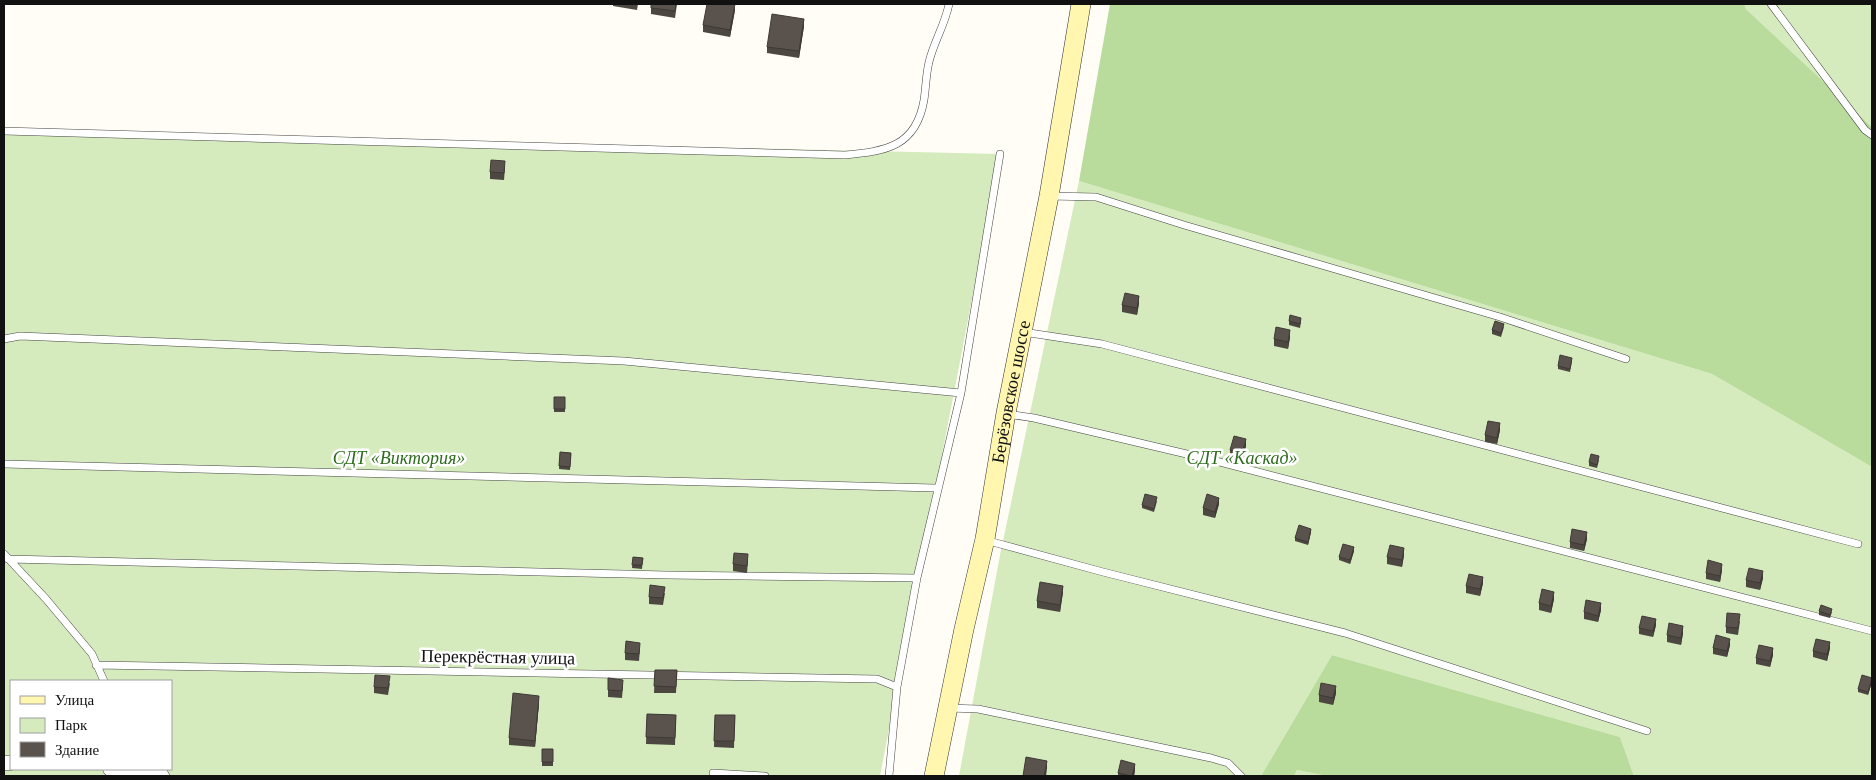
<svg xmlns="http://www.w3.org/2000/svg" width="1876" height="780" font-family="Georgia,serif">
  <rect width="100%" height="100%" fill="#fffdf5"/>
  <path fill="#d5ebbd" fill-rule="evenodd" d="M1744,4H1872V127L1746,9Z
    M4,131L1000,154L880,776H4ZM11,681H171V769H11Z
    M1079,181L1712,374L1872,467V776H1634L1620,737L1332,655L1261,776H959L1000,555Z
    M1297,770L1327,776H1294Z"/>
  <path fill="#b9dc9c" d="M1110,4H1744L1746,9L1872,127V467L1712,374L1079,181Z
    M1332,655L1620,737L1634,776H1327L1297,770L1294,776H1261Z"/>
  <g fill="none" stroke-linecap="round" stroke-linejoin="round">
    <g stroke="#444" stroke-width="8">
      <path id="lane" d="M1771,4L1865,130L1872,135
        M4,131L845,155C886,151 916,147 924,100C926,87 926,74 929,62C934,41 945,25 949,4
        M1049,196L1096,197L1184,225L1500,317L1626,359
        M1023,332L1102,344L1858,544
        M4,339L20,336L624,361L961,393
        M1007,414L1034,418L1212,460L1872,631
        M4,464L935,488
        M985,540L1103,572L1345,633L1647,731
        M4,554L46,599L92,654L104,681
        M8,559L667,575L917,578
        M96,665L877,679L897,687
        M948,708L978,709L1211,758L1228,763L1241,776
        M162,769L166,776
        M713,773L765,776
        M889,776L897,687L917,578L961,393L1000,154"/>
    </g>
    <g stroke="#444" stroke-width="15">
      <path id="street" d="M4,763H11
        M110,769L158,776"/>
    </g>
    <g stroke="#333" stroke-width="20">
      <g id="secondary">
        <path id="s1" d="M934,776L964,629L985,539L1006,413L1049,196L1081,4"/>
      </g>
    </g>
    <use href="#lane" stroke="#fff" stroke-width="7"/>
    <use href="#street" stroke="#fff" stroke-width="14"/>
    <use href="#secondary" stroke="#fff6b0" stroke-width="19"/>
  </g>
  <path fill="#4d4742" d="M613,4H638L637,10L613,6Z
    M651,4H677L675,18L651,14Z
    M735,10L730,37L703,32V25Z
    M804,26L799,58L767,53V47Z
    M505,168L504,180L490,179V172Z
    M1139,303L1137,315L1122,312V305Z
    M1289,321L1301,322L1300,328L1289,325Z
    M1504,327L1501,337L1492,334V330Z
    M1290,337L1288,349L1274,346V339Z
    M1572,361L1570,372L1558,369V366Z
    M565,397V412H554V409Z
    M1500,430L1497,444L1485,442V435Z
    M1246,446L1242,460L1230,456V450Z
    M560,452L571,453L570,470L559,469Z
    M1599,460L1597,468L1589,466V462Z
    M1157,501L1154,512L1142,508V505Z
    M1219,504L1215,518L1203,515V508Z
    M1311,532L1308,545L1295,541V538Z
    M1587,539L1584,551L1570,548V542Z
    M1354,551L1350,564L1339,560V557Z
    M1404,555L1402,567L1387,564V557Z
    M633,557L643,558L642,569L632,568Z
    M748,561L747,573L733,571V564Z
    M1722,570L1720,582L1706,579V573Z
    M1763,578L1760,590L1746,587V580Z
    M1483,583L1480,596L1466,593V586Z
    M1063,592L1060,612L1037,608V601Z
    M665,593L663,605L649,604V597Z
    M1554,599L1551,613L1539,610V603Z
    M1601,610L1598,622L1584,619V612Z
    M1819,611L1832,612L1830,618L1819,615Z
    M1740,621L1738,635L1726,633V627Z
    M1656,625L1653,637L1639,634V628Z
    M1683,633L1681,645L1667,642V635Z
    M1730,645L1727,657L1713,654V648Z
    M1830,648L1827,661L1813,657V651Z
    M640,649L639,661L625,660V653Z
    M1773,655L1770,667L1756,664V658Z
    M655,670H677L676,693H654Z
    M1872,678V682L1868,695L1858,692V689Z
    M390,683L388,695L374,693V687Z
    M623,686L622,698L608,697V690Z
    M1336,693L1333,705L1319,702V695Z
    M539,703L535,747L509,745V738Z
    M647,714L676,715L675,745L646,744Z
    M715,715H735L734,748L714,747Z
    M542,749H553V766H542Z
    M1135,770L1134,776H1118V773Z"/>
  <path fill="#3f3936" d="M735,4V10L730,37V30Z
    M804,19V26L799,58V51Z
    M1139,296V303L1137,315V308Z
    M1290,330V337L1288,349V342Z
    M1500,423V430L1497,444V438Z
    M1246,439V446L1242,460V453Z
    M1219,498V504L1215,518V512Z
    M1311,529V532L1308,545V542Z
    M1587,532V539L1584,551V545Z
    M1354,547V551L1350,564V560Z
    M1404,548V555L1402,567V560Z
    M1722,564V570L1720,582V576Z
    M1763,571V578L1760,590V583Z
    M1483,577V583L1480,596V589Z
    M1063,586V592L1060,612V605Z
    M1554,592V599L1551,613V606Z
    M1601,603V610L1598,622V616Z
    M1656,619V625L1653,637V631Z
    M1683,626V633L1681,645V638Z
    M1730,639V645L1727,657V651Z
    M1830,642V648L1827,661V654Z
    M1773,648V655L1770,667V661Z
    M1872,678V682L1868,695V692Z
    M1336,686V693L1333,705V698Z
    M539,696V703L535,747V741Z
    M1047,761V768L1046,776H1044Z
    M1135,764V770L1134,776H1132Z"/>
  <path fill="#5a524d" stroke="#3f3936" d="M651,4H676L675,11L651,8Z
    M707,4H735L730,30L703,25Z
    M772,14L804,19L799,51L767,47Z
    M491,160L505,161L504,173L490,172Z
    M1125,293L1139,296L1137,308L1122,305Z
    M1290,315L1301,318L1300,324L1289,321Z
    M1495,321L1504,324L1501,333L1492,330Z
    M1276,327L1290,330L1288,342L1274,339Z
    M1560,355L1572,358L1570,369L1558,366Z
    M554,397H565V409H554Z
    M1488,421L1500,423L1497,438L1485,435Z
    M1234,436L1246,439L1242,453L1230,450Z
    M560,452L571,453L570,467L559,466Z
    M1591,454L1599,456L1597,465L1589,462Z
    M1145,494L1157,497L1154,509L1142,505Z
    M1207,494L1219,498L1215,512L1203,508Z
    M1299,525L1311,529L1308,542L1295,538Z
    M1572,529L1587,532L1584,545L1570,542Z
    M1343,544L1354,547L1350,560L1339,557Z
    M1390,545L1404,548L1402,560L1387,557Z
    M734,553L748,554L747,566L733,564Z
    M633,557L643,558L642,565H632Z
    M1708,560L1722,564L1720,576L1706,573Z
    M1749,568L1763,571L1760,583L1746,580Z
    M1469,574L1483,577L1480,589L1466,586Z
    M1040,582L1063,586L1060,605L1037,601Z
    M650,585L665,587L663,598L649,597Z
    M1542,589L1554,592L1551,606L1539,603Z
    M1586,600L1601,603L1598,616L1584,612Z
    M1821,605L1832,609L1830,615L1819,611Z
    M1727,613L1740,614L1738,628L1726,627Z
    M1642,616L1656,619L1653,631L1639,628Z
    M1669,623L1683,626L1681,638L1667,635Z
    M1716,635L1730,639L1727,651L1713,648Z
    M1816,639L1830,642L1827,654L1813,651Z
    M626,641L640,643L639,654L625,653Z
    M1759,645L1773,648L1770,661L1756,658Z
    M655,670H677L676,687L654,686Z
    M375,675L390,676L388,688L374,687Z
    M1862,675L1872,678L1868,692L1858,689Z
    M608,678L623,680L622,691L608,690Z
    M1321,683L1336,686L1333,698L1319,695Z
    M513,693L539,696L535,741L509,738Z
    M647,714L676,715L675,738L646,737Z
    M715,715H735L734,741H714Z
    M542,749H553V762H542Z
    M1026,757L1047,761L1044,776H1023Z
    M1121,760L1135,764L1132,776L1118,773Z"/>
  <g text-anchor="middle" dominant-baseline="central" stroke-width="5" stroke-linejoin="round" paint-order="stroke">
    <g font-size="18" fill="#111" stroke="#fff">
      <text stroke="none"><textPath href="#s1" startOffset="392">Берёзовское шоссе</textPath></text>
      <text transform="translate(498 657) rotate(1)">Перекрёстная улица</text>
    </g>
    <g font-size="18" font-style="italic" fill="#2f6b1f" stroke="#fff">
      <text x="399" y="458">СДТ «Виктория»</text>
      <text x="1242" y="458">СДТ «Каскад»</text>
    </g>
  </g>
  <rect width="1876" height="780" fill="none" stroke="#111111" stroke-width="10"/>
  <rect x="10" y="680" width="162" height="90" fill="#ffffff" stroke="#a0a0a0"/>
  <rect x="20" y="696" width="25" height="8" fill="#fff6b0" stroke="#a0a0a0"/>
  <text x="55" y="705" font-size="15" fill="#111111">Улица</text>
  <rect x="20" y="718" width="25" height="15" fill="#d5ebbd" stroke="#a0a0a0"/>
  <text x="55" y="730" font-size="15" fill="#111111">Парк</text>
  <rect x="20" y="742" width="25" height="15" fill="#5a524d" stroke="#a0a0a0"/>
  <text x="55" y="755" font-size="15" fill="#111111">Здание</text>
</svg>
